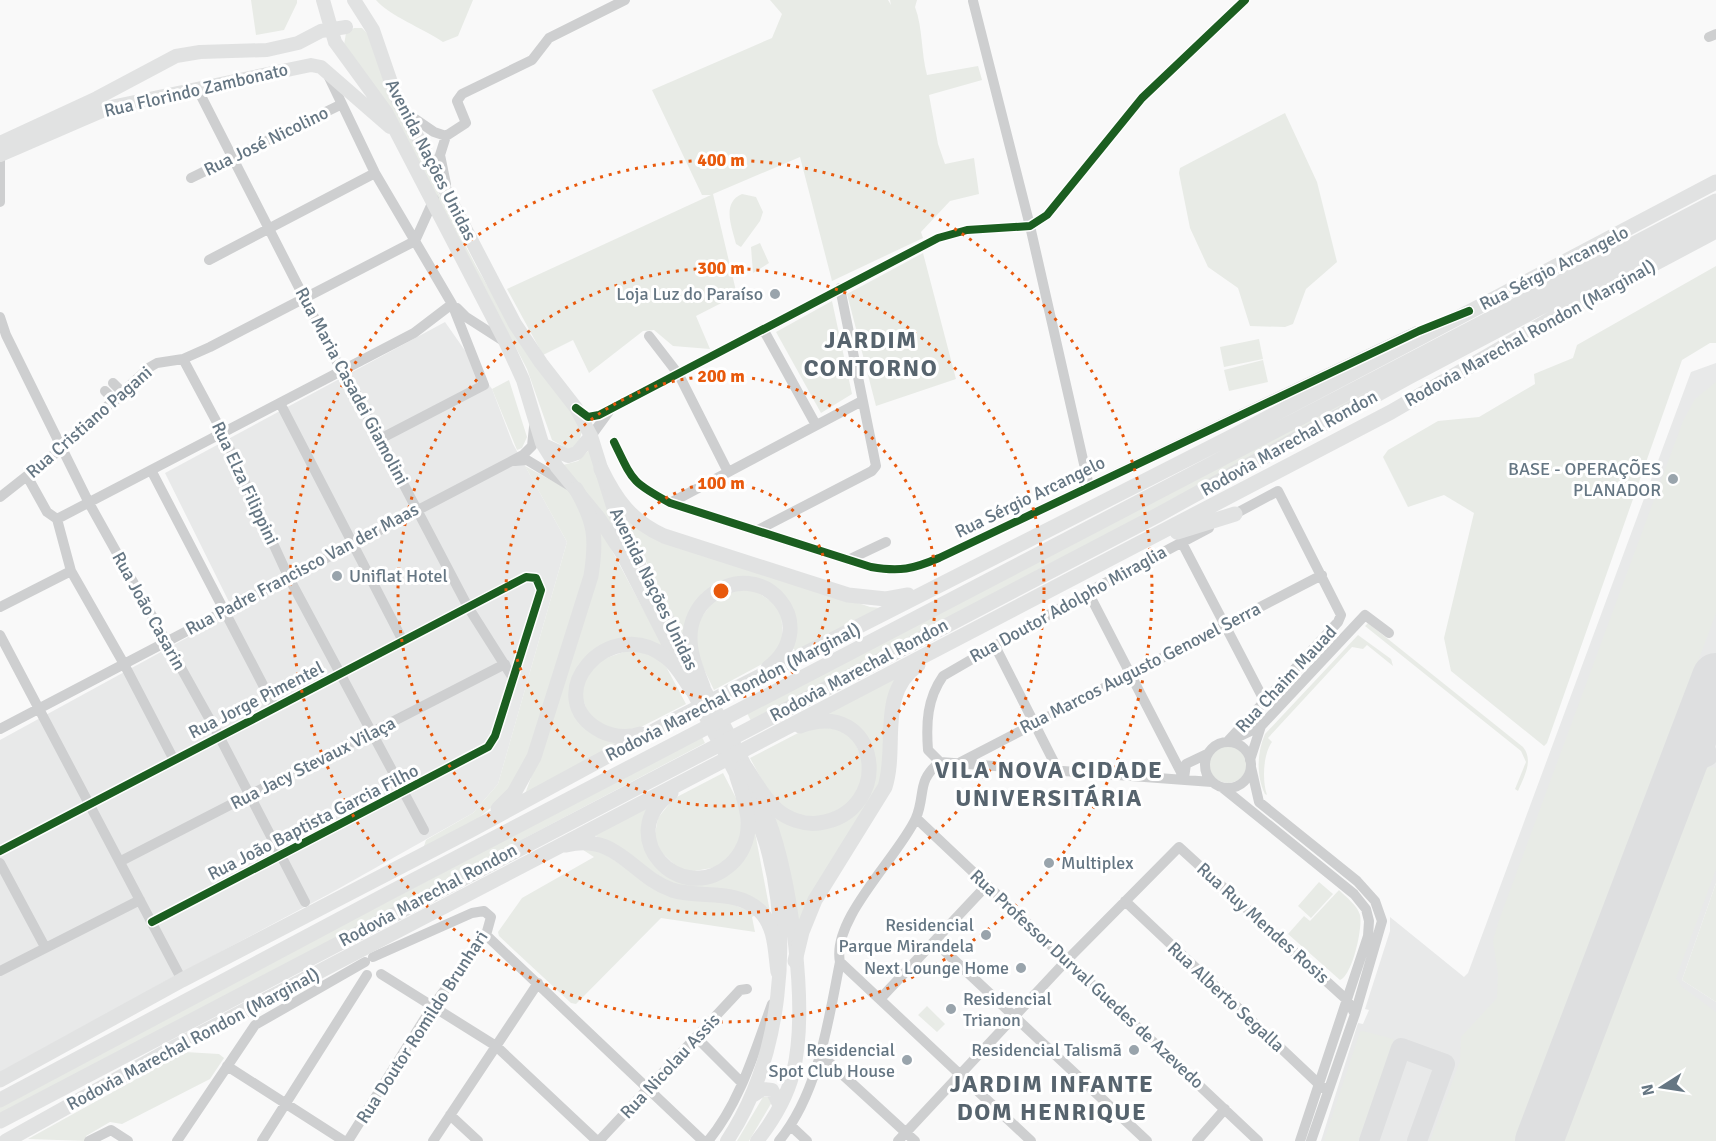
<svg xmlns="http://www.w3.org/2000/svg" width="1716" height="1141" font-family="Signika,sans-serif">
  <rect width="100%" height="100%" fill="#f9f9f9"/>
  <path fill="#e8e9e9" d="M445,322L492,389L513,444L567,542L498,784L473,813L329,894L160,984L0,1076V740L234,612L165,473Z
    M1716,363V883L1682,980L1716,1002V1141H1321L1358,1023L1363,1024L1369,1010L1365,1009L1390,931V917L1464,977L1468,973L1691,372Z"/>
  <path fill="#e8ebe6" d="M251,0H297V3L284,30L256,35Z
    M376,0H473L458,36L443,42C424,29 388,15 376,0Z
    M770,0H888L891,5L890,0H917L915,7C923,28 921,53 927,75L978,66L982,80L929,95L938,144L945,164L974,158L979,194L950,201L921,232L923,238L832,281L800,157L713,194L737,295L696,316L710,349L673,346L654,330L643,331L589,373L573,340L543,355L507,289L711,195H702L652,90L772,38L782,14Z
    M354,28H362L369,35L384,82L412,142L476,266L525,351L565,401L582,431L578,446L568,449L552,440L527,369L393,112L344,45L346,33Z
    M1285,113L1317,182L1337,262L1306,289L1293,324L1285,327L1250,326L1238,288L1208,267L1190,228L1179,173L1180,168Z
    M742,194L756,197L763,212L760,221L741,247L736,244C732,227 721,203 742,194Z
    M760,243L769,263L753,273L751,247Z
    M923,253L956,379L876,406L847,294Z
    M1716,266V343H1710L1682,360L1547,743L1544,746L1451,671L1444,638L1474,513L1444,495L1408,507L1383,457L1388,450L1438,421L1479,417L1535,384L1534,374L1573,358L1577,345Z
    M832,301L852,394L821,413L776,332Z
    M1259,339L1263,359L1224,367L1220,347Z
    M1263,360L1268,382L1229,391L1224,370Z
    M1415,364L1338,413L751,721L747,713Z
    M509,380L527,437L522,448L517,450L492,389Z
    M1716,382V613L1520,1141H1430L1460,1061L1461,1037L1497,998L1498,974L1493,941L1498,923L1683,421L1695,399Z
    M590,449L624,548L563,465L578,461Z
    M525,466L565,488L582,505L591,553L535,745L502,799L477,819L423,849L426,840L473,813L498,784L567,542Z
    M624,518L642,530L870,607L881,608L792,655L795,650L792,648L788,603L730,580L684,637Z
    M601,530L665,650L607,644L573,700L621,743L525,794L541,750Z
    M750,587L781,608L783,642L766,662L714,690L696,653L697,623L718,595Z
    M1368,623L1523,747C1534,761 1524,776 1518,791L1515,789L1526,762L1521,751L1365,626Z
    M1358,635L1391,659L1393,666L1367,645L1363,649L1352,647L1268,738L1272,742C1263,754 1262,781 1267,795L1265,794C1256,776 1257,752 1265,734Z
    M632,649L662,659L686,704L639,728L614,731L589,716L580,691L595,662Z
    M896,676L884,776L800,926L772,818L841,821L873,756L822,715Z
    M823,727L850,732L867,769L853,801L825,817L792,815L770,795L750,758L800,732Z
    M702,737L705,743L0,1115V1104Z
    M1209 764a19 19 0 1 1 38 0a19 19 0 1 1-38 0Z
    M1705,766L1716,768V869L1676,978L1682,987L1716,1012V1141H1564Z
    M723,773L736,798L739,797L742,840L723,866L683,873L653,844L658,818L673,799Z
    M650,805V857L715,878L754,827L771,917L766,911L677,887L593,834Z
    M577,846L595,847L652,886L724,901L757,914L752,917L755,932L661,918L576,1004L571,1003L499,936L498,932L522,898L594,857Z
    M1319,882L1333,894L1311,918L1298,906Z
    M1716,883V1002L1682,980Z
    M1339,890C1346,897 1357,905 1360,915C1363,928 1352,976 1340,980L1288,934L1304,916L1310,921Z
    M927,1006L945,1024L937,1032L918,1015Z
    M1363,1031L1393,1039L1394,1043L1358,1141H1324L1360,1032Z
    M185,1052L219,1054L224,1058L210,1079L122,1124L110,1122L86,1136L87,1141L28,1139Z
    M763,1097H770L772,1102L749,1141H737Z"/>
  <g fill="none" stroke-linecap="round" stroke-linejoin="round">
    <path stroke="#dedfe0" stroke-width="20" d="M1681,768L1708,756L1697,728
      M1369,1141L1401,1048L1445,1064L1417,1141"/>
    <path stroke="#dedfe0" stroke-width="48" d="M1539,1141L1716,677"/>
    <path stroke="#cecfd0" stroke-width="10" d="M973,1L1030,226L1089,486
      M1709,37L1716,34
      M328,75L375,173L452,304L484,385L380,439
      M198,90L337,362L343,369L468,607L513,678
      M415,119L434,132L446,136L440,155L446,184
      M446,136L466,123L457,101L462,94L532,60L549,38L625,0
      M0,157V202
      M191,178L342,104
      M209,260L375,173
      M457,308L466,317L505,342
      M0,317L6,335L89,503L219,736L305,902
      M763,329L816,425
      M649,336L679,375L728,472
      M183,359L222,432L288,576L424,830
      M113,383L123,393
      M105,391L115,401
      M280,403L403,641
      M578,410L588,417L599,415L938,238L967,230L1030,226L1047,215L1142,98L1245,0
      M591,436L610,410
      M614,442C633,481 631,482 670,503L871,567C900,572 913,569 939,558L1417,331
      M515,461L527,460L570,486
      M151,470L275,708
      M27,476L47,512L57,519L71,571L124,664L174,760
      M0,497L61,449L150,367L157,363L183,359L210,347L415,241L434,199
      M670,503L862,401
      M57,519L414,333L452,304
      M758,530L872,471L876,466L840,288
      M1181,541L1265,702
      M848,560L886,542
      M1088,592L1184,778
      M0,607L71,571
      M0,635L182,980
      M995,646L1059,772
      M1261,726L1365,615L1389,633
      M0,729L523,455L532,446L534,427
      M1234,739L1261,726L1250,760
      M1228,741L1338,622L1341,615L1278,491L1231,516
      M1205 765a23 23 0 1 1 46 0a23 23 0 1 1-46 0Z
      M940,762L928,750C926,723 927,699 943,676L1088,592L1209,528
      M940,762L1212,782
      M959,763L1322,575
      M1251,767L1259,802L1357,881L1375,901L1382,921L1355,1014L1311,1141
      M1184,778L1186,764L1207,754
      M1223,788L1354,894L1366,909L1369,921L1368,936L1300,1141
      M916,818L1258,1141
      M0,851L526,577L536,578L541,590L495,736L488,747L152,922
      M121,861L505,664
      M0,863L45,947
      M1125,901L1323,1088
      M486,935L703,1141
      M935,942L1147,1141
      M840,962L1031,1141
      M0,971L140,900
      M381,974L496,1046L597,1141
      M881,998L987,885
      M696,1037L741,1082
      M821,1055L915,1141
      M227,1066L344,1141
      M450,1115L478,1141
      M791,1126L807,1141
      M89,1141L111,1130L128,1141
      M177,1141L255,1025L365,962
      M262,1141L367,975
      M348,1141L432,1007L486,935L491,917L484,911L472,913L373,957
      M433,1141L538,983
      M599,1141L740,990L747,989
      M708,1141C740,1103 755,1050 772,1004
      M779,1141C819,1092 828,1022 840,962C831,919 899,856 916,818C926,794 916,781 940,762
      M898,1141L1068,959L1179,847L1347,1000L1355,1014
      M1197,1141L1225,1109"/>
    <path stroke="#e1e2e2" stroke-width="14" d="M323,0L335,42L386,112L506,343L523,380L542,443L557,467L599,518L623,555C652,611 681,668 710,725C730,763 753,802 766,844C793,938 782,1058 727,1141
      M354,0L373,30L395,94L515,324L541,363L576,408L591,436L616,516L629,546L692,666
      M0,143L97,98L176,56L200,52L267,50L298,43L321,31L346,27
      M0,155L111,107L311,65L321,67L390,127
      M546,446L568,456L577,453L591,436
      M705,691C728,733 751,773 768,818C791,880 809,1008 793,1073C787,1097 772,1122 757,1141
      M754,1095L763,1089L772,1090L779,1104"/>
    <path stroke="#e1e2e2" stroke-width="15" d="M601,469C616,500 631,521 664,536L848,595L886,599L908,595
      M1177,532L1235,514
      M703,687C697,671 690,655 690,638C690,622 697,607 709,597C762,553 824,625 768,668
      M641,734C628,738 613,737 601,731C537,698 608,612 666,657C677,665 684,679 692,690
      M746,768C755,781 764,799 776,809C787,819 804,825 819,823C896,812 880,696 800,726
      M671,793C612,834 680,910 731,864C741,855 748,840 748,827C749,810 742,793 737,777
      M498,809L514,793L534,757L591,576C597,538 595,522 576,489
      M566,845C617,832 632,876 672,890C701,899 736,888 760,911C776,927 775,952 778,972
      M795,961L802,932L815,900L885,787C898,746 877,693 918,665
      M0,1080L182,980L471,830L674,720L1237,434L1716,182
      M0,1100L387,894L1716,201
      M0,1121L1158,515L1409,377L1716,215
      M6,1141L169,1050L1391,412L1558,315L1716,231"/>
    <g stroke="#fff" stroke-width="11">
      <path id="cycleway" d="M576,408L588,417L599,415L938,238L967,230L1030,226L1047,215L1142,98L1245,0
        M614,442C633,481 631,482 670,503L871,567C900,572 913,569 939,558L1419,331L1469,311
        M0,851L526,577L536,578L541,590L495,736L488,747L152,922"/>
    </g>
    <use href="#cycleway" stroke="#1b5e20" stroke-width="8"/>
  </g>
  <g fill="none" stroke="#e8590c" stroke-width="3" stroke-dasharray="3 6">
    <circle cx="721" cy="591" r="108"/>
    <circle cx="721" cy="591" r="215"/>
    <circle cx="721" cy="591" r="323"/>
    <circle cx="721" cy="591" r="431"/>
  </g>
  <g fill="#99a4ac" stroke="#fff" stroke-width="2">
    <circle cx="775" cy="294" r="6"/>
    <circle cx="1673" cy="479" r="6"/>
    <circle cx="337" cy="576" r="6"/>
    <circle cx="1049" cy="863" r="6"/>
    <circle cx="986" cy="935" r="6"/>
    <circle cx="1021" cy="968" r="6"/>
    <circle cx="951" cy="1009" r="6"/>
    <circle cx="1134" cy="1050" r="6"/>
    <circle cx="907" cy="1060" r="6"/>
  </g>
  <g text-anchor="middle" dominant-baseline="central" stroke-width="6" stroke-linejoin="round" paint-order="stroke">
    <g font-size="18" fill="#657683" stroke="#fff">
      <text transform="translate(196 90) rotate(-13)">Rua Florindo Zambonato</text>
      <text transform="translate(266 141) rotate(-26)">Rua José Nicolino</text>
      <text transform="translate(431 160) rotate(63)">Avenida Nações Unidas</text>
      <text transform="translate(1554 268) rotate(-27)">Rua Sérgio Arcangelo</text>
      <text transform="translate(1530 333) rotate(-29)">Rodovia Marechal Rondon (Marginal)</text>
      <text transform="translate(352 386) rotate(62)">Rua Maria Casadei Giamolini</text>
      <text transform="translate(89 422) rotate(-41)">Rua Cristiano Pagani</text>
      <text transform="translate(1289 443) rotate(-29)">Rodovia Marechal Rondon</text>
      <text transform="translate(245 483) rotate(65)">Rua Elza Filippini</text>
      <text transform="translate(1030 497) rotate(-26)">Rua Sérgio Arcangelo</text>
      <text transform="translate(302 569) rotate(-28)">Rua Padre Francisco Van der Maas</text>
      <text transform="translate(654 589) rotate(64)">Avenida Nações Unidas</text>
      <text transform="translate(1068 604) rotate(-29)">Rua Doutor Adolpho Miraglia</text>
      <text transform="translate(149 611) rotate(61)">Rua João Casarin</text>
      <text transform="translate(1140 668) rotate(-27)">Rua Marcos Augusto Genovel Serra</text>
      <text transform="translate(859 670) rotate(-28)">Rodovia Marechal Rondon</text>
      <text transform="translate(1286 679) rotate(-47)">Rua Chaim Mauad</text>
      <text transform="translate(733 692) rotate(-27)">Rodovia Marechal Rondon (Marginal)</text>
      <text transform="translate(256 700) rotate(-27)">Rua Jorge Pimentel</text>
      <text transform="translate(313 763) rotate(-27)">Rua Jacy Stevaux Vilaça</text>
      <text transform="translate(313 822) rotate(-27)">Rua João Baptista Garcia Filho</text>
      <text transform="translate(428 895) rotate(-28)">Rodovia Marechal Rondon</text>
      <text transform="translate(1263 923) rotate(42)">Rua Ruy Mendes Rosis</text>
      <text transform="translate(1087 979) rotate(43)">Rua Professor Durval Guedes de Azevedo</text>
      <text transform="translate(1226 997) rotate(43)">Rua Alberto Segalla</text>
      <text transform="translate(422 1027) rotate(-57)">Rua Doutor Romildo Brunhari</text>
      <text transform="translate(193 1039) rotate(-28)">Rodovia Marechal Rondon (Marginal)</text>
      <text transform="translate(670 1066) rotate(-47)">Rua Nicolau Assis</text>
    </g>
    <g font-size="18" fill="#657683" stroke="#fff" text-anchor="end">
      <text x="763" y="294">Loja Luz do Paraíso</text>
      <text x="1661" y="469">BASE - OPERAÇÕES<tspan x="1661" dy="21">PLANADOR</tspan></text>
      <text x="349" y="576" text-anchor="start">Uniflat Hotel</text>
      <text x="1061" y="863" text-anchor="start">Multiplex</text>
      <text x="974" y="925">Residencial<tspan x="974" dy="21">Parque Mirandela</tspan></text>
      <text x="1009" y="968">Next Lounge Home</text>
      <text x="963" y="999" text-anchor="start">Residencial<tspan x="963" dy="21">Trianon</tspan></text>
      <text x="895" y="1050">Residencial<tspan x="895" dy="21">Spot Club House</tspan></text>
      <text x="1122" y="1050">Residencial Talismã</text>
    </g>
    <g font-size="24" font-weight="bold" letter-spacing="1.5" fill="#57646e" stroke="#fff">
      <text x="871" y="340">JARDIM<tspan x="871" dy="28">CONTORNO</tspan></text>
      <text x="1049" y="770">VILA NOVA CIDADE<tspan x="1049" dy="28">UNIVERSITÁRIA</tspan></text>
      <text x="1052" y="1084">JARDIM INFANTE<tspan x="1052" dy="28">DOM HENRIQUE</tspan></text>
    </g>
  </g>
  <circle cx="721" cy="591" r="9" fill="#e8590c" stroke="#fff" stroke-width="3"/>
  <g font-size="18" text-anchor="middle" font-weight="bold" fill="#e8590c" stroke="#fff" stroke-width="6" stroke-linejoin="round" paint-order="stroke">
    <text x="721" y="166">400 m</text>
    <text x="721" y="274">300 m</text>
    <text x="721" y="382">200 m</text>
    <text x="721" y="489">100 m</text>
  </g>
  <g transform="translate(1662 1087) rotate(258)" stroke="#ffffff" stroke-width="4.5" paint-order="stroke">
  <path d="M0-4.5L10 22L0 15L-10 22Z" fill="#657683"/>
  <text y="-9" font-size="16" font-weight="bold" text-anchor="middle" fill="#657683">N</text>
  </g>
</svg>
